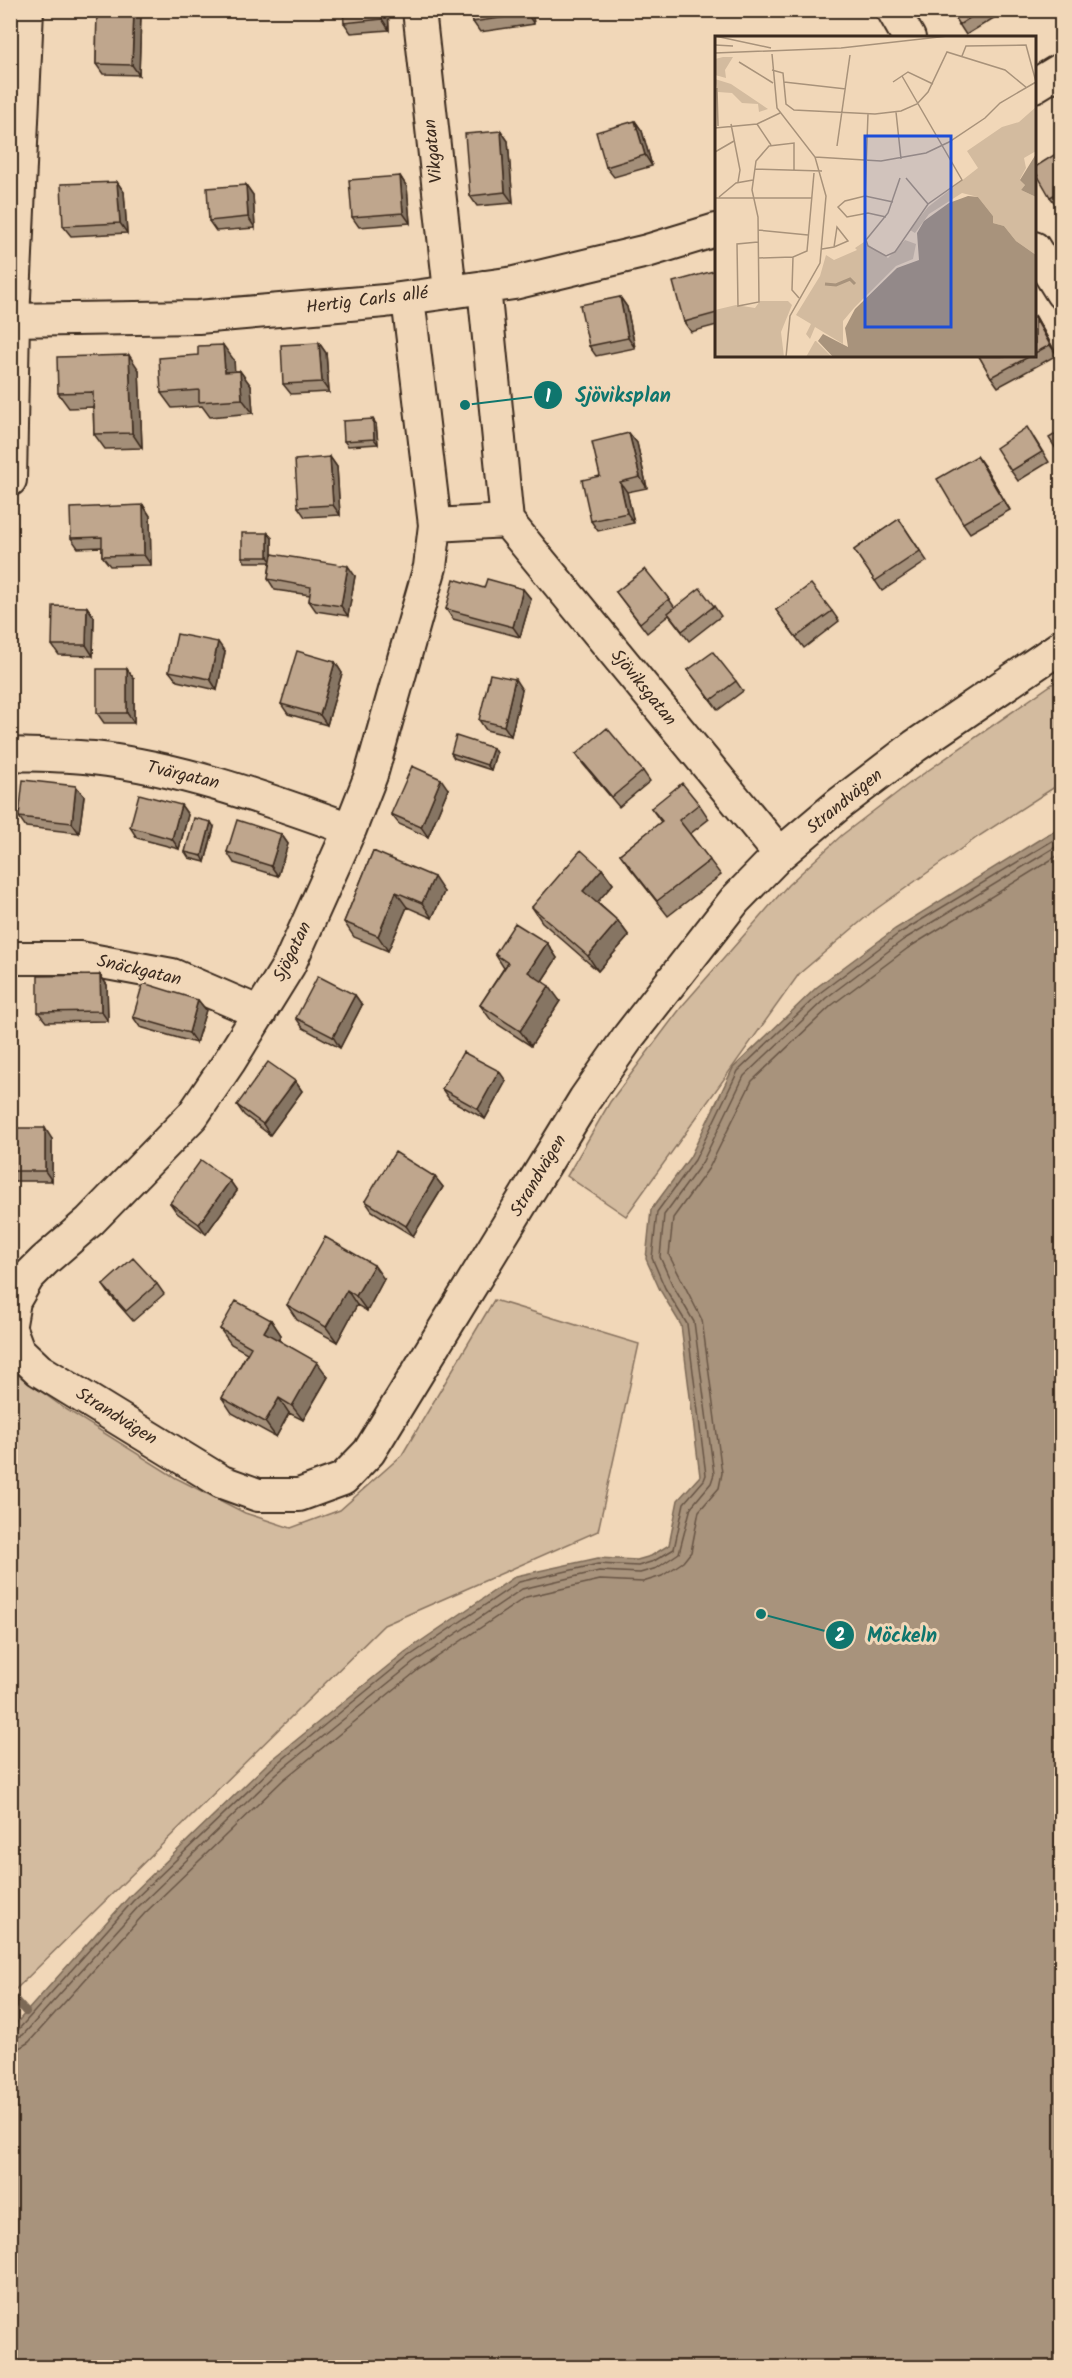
<svg xmlns="http://www.w3.org/2000/svg" width="1072" height="2378" font-family="Kalam,sans-serif">
  <rect width="100%" height="100%" fill="#f1d7b8"/>
  <filter id="ink" filterUnits="userSpaceOnUse"><feTurbulence type="fractalNoise" baseFrequency=".0167" numOctaves="2"/><feDisplacementMap in="SourceGraphic" scale="12" xChannelSelector="R" yChannelSelector="G"/><feConvolveMatrix kernelMatrix="1 2 1 2 8 2 1 2 1" color-interpolation-filters="sRGB"/></filter>
  <g filter="url(#ink)">
    <path fill="#d3bb9f" stroke="#87725e" stroke-width="1.5" d="M1061,678V783L979,836L872,912L799,974L626,1216L567,1176L610,1102L683,1005L788,885L842,835L910,783Z
      M494,1300L639,1344L598,1531L384,1625L11,1994V1370L64,1408L176,1478L245,1513L291,1528L340,1510L402,1455Z"/>
    <path fill="#a8937c" stroke="#7c6956" stroke-width="1.5" d="M1061,828V2367H11V2029L129,1897L268,1763L405,1652L516,1576L598,1558L637,1560L651,1556L669,1545L678,1500L700,1476L681,1325L660,1290L646,1259L651,1210L690,1157L733,1068L817,987L895,929L1045,836Z"/>
    <g fill="none" stroke-linecap="round" stroke-linejoin="round">
      <path stroke="#675444" stroke-width="1.5" d="M10,2032L18,2030L133,1901L272,1768L408,1657L519,1582L598,1564L638,1566L654,1561L674,1549L684,1503L704,1480L706,1475L687,1324L665,1288L652,1258L657,1212L695,1160L738,1071L821,992L898,934L1062,835
        M10,2040L23,2035L139,1906L277,1773L413,1663L522,1589L599,1571L640,1573L657,1568L679,1553L691,1507L711,1483L714,1474L694,1322L672,1284L660,1257L664,1215L702,1163L744,1076L826,998L903,940L1062,843
        M10,2049L21,2047L29,2042L145,1913L283,1780L418,1670L526,1597L600,1580L643,1582L662,1576L683,1562L691,1552L699,1511L719,1488L722,1473L702,1320L669,1255L673,1218L709,1168L752,1081L832,1005L908,948L1062,853"/>
      <path stroke="#7c6956" stroke-width="8" d="M10,1994L26,2012"/>
      <g stroke="#3b2a1e" stroke-width="36">
        <path id="minor" d="M419,10L450,291
          M893,10L909,38
          M1034,86L1062,69
          M1034,248L1062,293
          M408,298L435,525L507,521L484,287
          M10,320L198,317L385,301L514,283L647,251L716,230
          M10,480L13,320L27,10
          M507,521L780,854
          M10,754C38,755 66,755 93,758C182,768 266,799 350,829
          M10,958H80L172,975L260,1013
          M10,1324L14,1301L28,1277L45,1260L90,1221L193,1115L229,1062L289,965L350,829L371,775L430,567L435,525
          M10,1329L18,1350L39,1370L222,1482L258,1495H299L343,1479L369,1452L585,1099L629,1036L735,900L780,854L838,805L915,746L1062,646"/>
      </g>
      <use href="#minor" stroke="#f1d7b8" stroke-width="32"/>
    </g>
    <path fill="#a48f79" stroke="#3b2a1e" stroke-width="1.5" d="M97,10H138L141,14L139,75L103,74L96,64Z
      M388,10L389,30L351,33L344,23Z
      M471,10H532L534,24L480,32L473,22Z
      M950,10H1000L1002,13L966,35Z
      M635,121L642,131L652,166L614,177L606,167Z
      M501,131L508,141L513,203L477,206L470,196Z
      M1062,150V205L1058,207L1050,197Z
      M400,176L407,187L410,223L359,227L352,217Z
      M117,182L124,192L127,233L71,236L63,226Z
      M246,185L253,195L255,228L216,231L209,221Z
      M717,270V325L691,332L684,322Z
      M620,297L627,307L635,348L596,356L589,346Z
      M1035,315L1057,355L998,387L991,377L979,356H1035Z
      M319,343L326,353L329,392L291,394L283,384Z
      M234,360V371H240L251,386L253,413L210,417L202,406L172,408L161,393Z
      M139,370L142,448L105,449L94,434L93,407L69,408L58,393Z
      M376,424L378,444L348,446L344,441Z
      M629,433L637,443L647,488L627,492L634,523L598,531L591,521L600,476Z
      M1034,438L1049,462L1018,481L1011,471Z
      M330,457L337,467L340,515L305,517L298,507Z
      M984,466L1010,510L970,533L963,523Z
      M143,505L150,516L151,565L110,566L102,556V547L78,548L71,538Z
      M899,519L927,561L882,591L854,550Z
      M272,538V554L355,576L348,616L316,611L309,601L310,595L275,590L268,579L270,562H245L242,557Z
      M484,588L523,589L531,599L520,637L453,619L446,609Z
      M616,592L669,599L675,608L714,606L721,616L689,641L669,615L647,633Z
      M87,607L94,617L93,656L59,655L52,645Z
      M776,610L832,611L839,621L804,648Z
      M225,652L217,690L177,681L169,671Z
      M335,662L342,673L327,725L288,714L281,704Z
      M127,669L134,679V723H104L97,713Z
      M688,670L736,681L743,691L718,710Z
      M522,690L511,736L486,730L479,720Z
      M493,748L496,753L491,770L454,758L451,753Z
      M576,754L643,771L650,781L619,807L583,764Z
      M448,789L428,837L399,824L391,814Z
      M84,796L79,833L26,827L19,817Z
      M699,804L709,819L690,834L721,875L668,916L631,869L620,854L661,822L651,808Z
      M181,805L188,815L179,849L137,838L130,827Z
      M214,827L205,862L189,858L185,852Z
      M281,834L288,844L278,876L234,863L227,852Z
      M373,851L444,892L432,918L407,907L388,951L354,937L344,922Z
      M602,869L613,884L597,902L618,921L629,936L598,971L542,922L532,907Z
      M547,943L557,958L542,981L560,1001L531,1046L491,1020L480,1005L504,968L495,954Z
      M100,975L107,985L108,1021L46,1022L38,1012Z
      M355,995L362,1005L340,1048L303,1028L296,1018Z
      M198,1000L206,1010L196,1043L140,1027L133,1017Z
      M295,1081L302,1091L270,1135L244,1115L237,1105Z
      M506,1081L485,1119L449,1099L442,1089Z
      M10,1128L52,1139V1181H10Z
      M435,1177L443,1187L413,1236L372,1211L365,1201Z
      M230,1181L237,1191L206,1234L177,1213L170,1203Z
      M384,1279L367,1311L357,1305L337,1342L297,1320L287,1305Z
      M157,1284L164,1294L133,1321L110,1295L103,1285Z
      M271,1320L281,1335L279,1340L328,1377L303,1420L289,1413L276,1437L232,1413L222,1398L247,1353L231,1344L220,1329Z"/>
    <path fill="#867463" stroke="#3b2a1e" stroke-width="1.5" d="M134,10H138L141,14L139,75L132,65Z
      M381,10H388L389,30L382,19Z
      M526,10H532L534,24L527,14Z
      M635,121L642,131L652,166L645,155Z
      M501,131L508,141L513,203L505,192Z
      M400,176L407,187L410,223L403,213Z
      M117,182L124,192L127,233L120,223Z
      M246,185L253,195L255,228L248,217Z
      M620,297L627,307L635,348L628,338Z
      M1035,315L1057,355L1050,345L1035,318Z
      M319,343L326,353L329,392L322,382Z
      M223,345L234,360L236,387L225,372Z
      M129,355L139,370L142,448L132,433Z
      M240,371L251,386L253,413L242,399Z
      M373,419L376,424L378,444L374,439Z
      M629,433L637,443L647,488L640,477Z
      M977,456L984,466L1010,510L1003,500Z
      M330,457L337,467L340,515L333,505Z
      M620,482L627,492L634,523L627,513Z
      M143,505L150,516L151,565L144,555Z
      M268,533L272,538V562L268,557Z
      M348,566L355,576L348,616L341,606Z
      M523,589L531,599L520,637L513,627Z
      M87,607L94,617L93,656L86,645Z
      M218,642L225,652L217,690L210,679Z
      M335,662L342,673L327,725L320,715Z
      M127,669L134,679V723L127,713Z
      M515,679L522,690L511,736L504,726Z
      M493,748L496,753L491,770L487,765Z
      M441,779L448,789L428,837L421,827Z
      M76,786L84,796L79,833L72,823Z
      M181,805L188,815L179,849L172,839Z
      M211,822L214,827L205,862L202,856Z
      M281,834L288,844L278,876L271,866Z
      M602,869L613,884L594,906L583,891Z
      M434,877L444,892L432,918L422,903Z
      M396,892L407,907L388,951L378,936Z
      M618,921L629,936L598,971L588,956Z
      M547,943L557,958L538,987L528,972Z
      M100,975L107,985L108,1021L101,1011Z
      M549,986L560,1001L531,1046L520,1031Z
      M355,995L362,1005L340,1048L333,1037Z
      M198,1000L206,1010L196,1043L189,1033Z
      M499,1071L506,1081L485,1119L478,1109Z
      M295,1081L302,1091L270,1135L263,1124Z
      M45,1128L52,1139V1181L45,1171Z
      M435,1177L443,1187L413,1236L406,1226Z
      M230,1181L237,1191L206,1234L199,1224Z
      M374,1265L384,1279L367,1311L356,1296Z
      M347,1290L357,1305L337,1342L326,1327Z
      M271,1320L281,1335L275,1347L264,1332Z
      M317,1362L328,1377L303,1420L292,1406Z
      M279,1398L289,1413L276,1437L265,1422Z"/>
    <path fill="#bfa68d" stroke="#3b2a1e" stroke-width="1.5" d="M97,10H134L132,65L96,64Z
      M343,10H381L382,19L344,23Z
      M471,10H526L527,14L473,22Z
      M950,10H982L959,25Z
      M635,121L645,155L606,167L596,132Z
      M501,131L505,192L470,196L465,134Z
      M1062,150V191L1050,197L1035,171V167Z
      M400,176L403,213L352,217L349,180Z
      M117,182L120,223L63,226L61,184Z
      M246,185L248,217L209,221L207,188Z
      M717,270V313L684,322L673,282Z
      M620,297L628,338L589,346L580,305Z
      M1035,318L1050,345L1035,353Z
      M319,343L322,382L283,384L281,345Z
      M223,345L225,372L240,371L242,399L199,402V390L161,393L159,358L198,355V346Z
      M129,355L132,433L94,434L93,392L58,393L57,357Z
      M979,356H1030L991,377Z
      M373,419L374,439L344,441L343,421Z
      M1027,427L1042,452L1011,471L996,448Z
      M1062,430V458L1049,438Z
      M629,433L640,477L620,482L627,513L591,521L582,480L600,476L592,442Z
      M977,456L1003,500L963,523L937,479Z
      M330,457L333,505L298,507L295,460Z
      M143,505L144,555L102,556V537L71,538L70,508Z
      M899,519L920,551L875,581L854,550Z
      M242,533H268V557H242Z
      M272,554L348,566L341,606L309,601L311,587L268,579Z
      M645,569L669,599L640,623L616,592Z
      M454,579L484,588L487,579L523,589L513,627L446,609Z
      M811,584L832,611L796,637L776,610Z
      M700,588L714,606L682,631L668,613Z
      M53,606L87,607L86,645H52Z
      M177,634L218,642L210,679L169,671Z
      M297,651L335,662L320,715L281,704Z
      M713,652L736,681L711,700L688,670Z
      M97,669H127V713H97Z
      M490,674L515,679L504,726L479,720Z
      M607,728L643,771L612,797L576,754Z
      M456,736L493,748L487,765L451,753Z
      M412,766L441,779L421,827L391,814Z
      M23,780L76,786L72,823L19,817Z
      M682,783L699,804L679,820L710,860L657,901L620,854L662,821L651,808Z
      M139,794L181,805L172,839L130,827Z
      M194,818L211,822L202,856L185,852Z
      M237,820L281,834L271,866L227,852Z
      M581,850L602,869L583,891L618,921L588,956L532,907Z
      M373,851L434,877L422,903L396,892L378,936L344,922Z
      M515,923L547,943L528,972L549,986L520,1031L480,1005L508,963L495,954Z
      M100,975L101,1011L38,1012V976Z
      M318,976L355,995L333,1037L296,1018Z
      M143,983L198,1000L189,1033L133,1017Z
      M463,1052L499,1071L478,1109L442,1089Z
      M268,1062L295,1081L263,1124L237,1105Z
      M10,1128H45V1171H10Z
      M395,1152L435,1177L406,1226L365,1201Z
      M201,1160L230,1181L199,1224L170,1203Z
      M325,1237L374,1265L356,1296L347,1290L326,1327L287,1305Z
      M133,1258L157,1284L126,1311L103,1285Z
      M236,1301L271,1320L264,1332L317,1362L292,1406L279,1398L265,1422L222,1398L251,1347L220,1329Z"/>
  </g>
  <g text-anchor="middle" dominant-baseline="central" stroke-width="6" stroke-linejoin="round" paint-order="stroke">
    <g font-size="18" fill="#3b2a1e" stroke="#f1d7b8">
      <text transform="translate(434 151) rotate(-96)">Vikgatan</text>
      <text transform="translate(367 301) rotate(-7)">Hertig Carls allé</text>
      <text transform="translate(643 688) rotate(51)">Sjöviksgatan</text>
      <text transform="translate(183 776) rotate(13)">Tvärgatan</text>
      <text transform="translate(845 802) rotate(-39)">Strandvägen</text>
      <text transform="translate(293 952) rotate(-64)">Sjögatan</text>
      <text transform="translate(139 971) rotate(13)">Snäckgatan</text>
      <text transform="translate(539 1176) rotate(-59)">Strandvägen</text>
      <text transform="translate(116 1417) rotate(32)">Strandvägen</text>
    </g>
  </g>
  <g transform="translate(715 36)">
    <rect width="321" height="321" fill="#f1d7b8"/>
    <path d="M8,21H18L10,34L11,42L0,39V23ZM0,43L16,48L53,73L44,76L43,68L27,67L17,57L3,56ZM321,71V115L309,122L311,132L305,143L310,149L306,154L321,161V219L301,205L289,190L278,187V180L263,161L247,157L214,178L200,197L195,194L213,171L263,132L252,115L287,91L304,86ZM190,204L201,208L198,223L181,230L139,272L128,285V308L100,291L95,303L91,298L96,288L81,279L105,240L111,219L119,224L142,214L140,212L149,206L173,222ZM45,265H73L77,269L66,296L69,321H0V274L21,269L40,272ZM100,305H101L117,321H91Z" fill="#d3bb9f"/>
    <path d="M321,118V161L306,154L310,149L305,144ZM253,160L263,161L278,180V187L289,190L301,205L321,219V321H118L103,305L108,298L133,311L130,292L140,273L182,232L204,224L202,197L209,185L234,167Z" fill="#a8937c"/>
    <path fill="none" stroke="#a8937c" stroke-width="3" d="M110,248L121,249L135,243L140,248"/>
    <path fill="none" stroke="#a8927a" stroke-width="1.5" d="M0,0L56,12M0,9L18,10M0,17L126,12L233,0M57,18L62,72L100,121L111,160L105,227L75,280L71,321M247,20L251,10L311,9L321,46M24,26L58,47M57,34L68,37L71,68L79,74L160,78L186,75L202,68L213,56L232,16L290,34L312,52M69,46L131,53M178,46L193,36L218,48M2,52L3,90M181,76L186,123M16,88L25,134L23,146M42,88L56,109M0,92L42,88L65,77M122,110L135,19M0,116L19,105M100,121L166,125L211,117L234,106L270,82L285,67L321,46M40,133L107,135M185,142L173,177L151,204L153,210L171,220L180,216L213,168L247,144L187,40M191,142L213,168M150,160L153,78M4,161L21,147L38,144M0,162H97M171,181L153,177L132,181L123,171L130,165L150,160L178,166M43,194L93,199M43,206L22,208L23,270L44,266L43,181L37,154L41,125L54,110L79,107V135M107,213L119,211L133,205L122,191L119,211M43,222L78,221M84,262L77,254L78,221L92,215L99,137"/>
    <path fill="#1d4ed8" fill-opacity="0.15" stroke="#1d4ed8" stroke-width="3" d="M150,100H236V291H150Z"/>
    <rect width="321" height="321" fill="none" stroke="#3b2a1e" stroke-width="3"/>
  </g>
  <path fill="none" stroke="#0f766e" stroke-width="2" d="M465 405L548 395M761 1614L840 1635"/>
  <g fill="#0f766e" stroke="#f1d7b8" stroke-width="2">
    <circle cx="465" cy="405" r="6"/>
    <circle cx="761" cy="1614" r="6"/>
    <circle cx="548" cy="395" r="15"/>
    <circle cx="840" cy="1635" r="15"/>
  </g>
  <g font-size="18" text-anchor="middle" font-weight="bold" fill="#fff">
    <text x="548" y="402">1</text>
    <text x="840" y="1641">2</text>
  </g>
  <g font-size="20" text-anchor="middle" font-weight="bold" fill="#0f766e" stroke="#f1d7b8" stroke-width="6" stroke-linejoin="round" paint-order="stroke">
    <text x="623" y="402">Sjöviksplan</text>
    <text x="902" y="1642">Möckeln</text>
  </g>
  <rect width="1072" height="2378" fill="none" stroke="#f1d7b8" stroke-width="36"/>
  <rect x="18" y="18" width="1036" height="2342" fill="none" stroke="#3b2a1e" stroke-width="2" filter="url(#ink)"/>
</svg>
